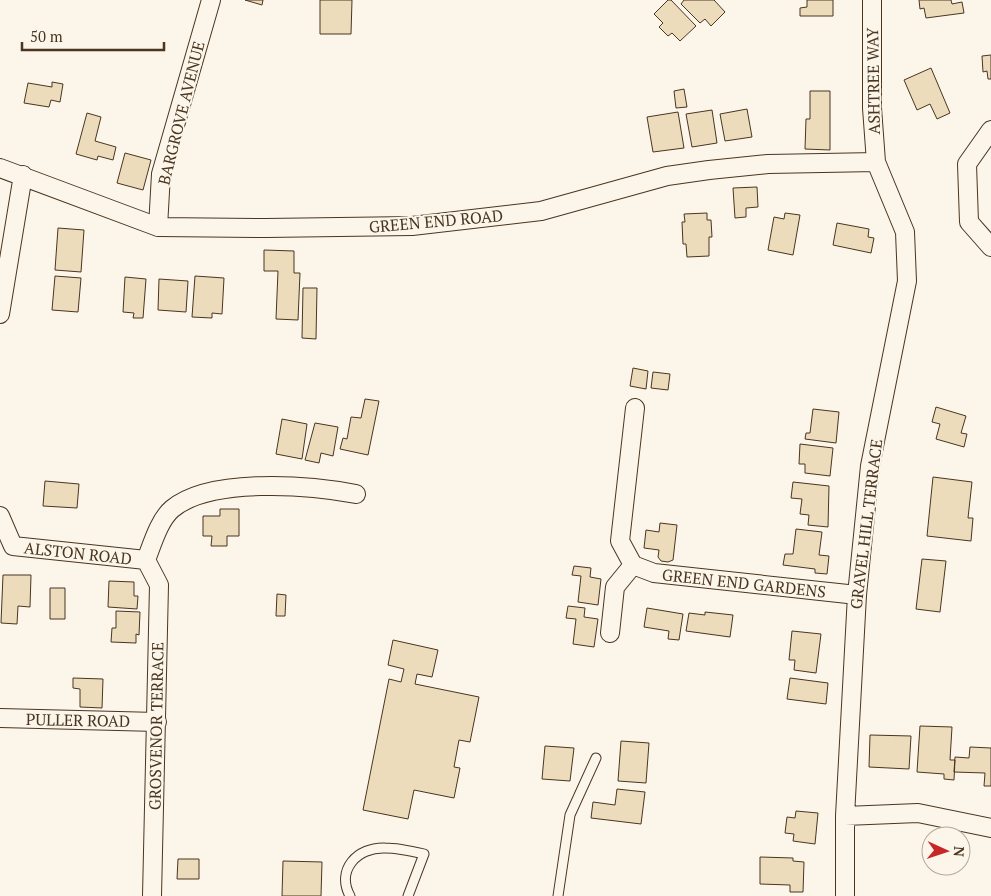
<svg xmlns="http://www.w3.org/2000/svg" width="991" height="896" font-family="'PT Serif',serif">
  <rect width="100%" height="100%" fill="#fbf6e9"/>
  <path fill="#ecdcbc" stroke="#4a3520" d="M245,0H263L262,5Z
    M320,0H352L351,34H320Z
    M668,0H671L696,26L680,41L672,33L668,36L659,27L663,23L654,14Z
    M684,0H714L725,12L711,26L705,19L700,23L681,4Z
    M807,0H833V16H800V8L807,7Z
    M919,0H951L952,4L962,2L964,13L926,18L924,8L920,9Z
    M991,55V79H988L987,71L983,72L982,56Z
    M931,68L950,113L937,119L930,104L917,110L904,80Z
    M52,82L63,84L60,102L51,100L49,107L24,103L28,83L52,87Z
    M684,89L687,107L676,108L674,91Z
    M810,91H830V150L805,149L806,119H810Z
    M747,109L752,137L725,141L720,114Z
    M712,110L717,143L692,147L686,114Z
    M678,112L684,148L653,152L647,117Z
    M87,113L101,117L95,141L116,147L113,160L98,156L97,160L76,154Z
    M125,153L151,160L143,190L117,183Z
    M757,187L758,207L746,208V217L735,218L733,188Z
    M707,213V220H711L712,237H709V256L687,257L686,244H683L682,222H685L684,214Z
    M785,213L800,215L793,255L768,250L774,217L784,219Z
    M837,223L869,229L868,237L874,238L871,253L833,245Z
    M58,228L84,230L81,272L55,270Z
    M264,250L294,251V273H300L298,320L276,319L278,271H264Z
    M55,276L81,278L78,312L52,310Z
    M195,276L224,278L222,314L212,313V318L192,317Z
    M125,277L146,279L143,318H133L134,313L123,312Z
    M159,279L188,281L186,312L158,310Z
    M303,288H317L316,339L302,338Z
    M633,368L648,371L646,389L630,386Z
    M653,372L670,374L668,390L651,388Z
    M365,399L379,401L368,455L340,449L343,438L347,439L351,417L361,418Z
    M936,407L966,416L961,433L967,434L964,447L936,439L940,424L932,422Z
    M813,409L839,412L836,443L805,439L806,433H810Z
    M282,419L307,424L302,459L276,454Z
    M315,423L338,427L333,456L321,453L319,463L305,460Z
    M800,444L833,448L830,476L805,473V464H799Z
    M933,477L972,482L968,518H973L971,541L927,536Z
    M45,481L79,484L77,508L43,506Z
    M793,482L829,486L828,527L808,525L809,515L800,514L802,499L791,498Z
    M220,509H239V536H227V546H211L212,536H203V516H220Z
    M660,523L677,525L673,560L668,562L661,561L658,557L659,550L644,548L646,530L659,532Z
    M796,529L822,532L819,555L829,556L827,574L815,573V569L783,565L785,554H793Z
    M922,559L946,561L940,612L916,609Z
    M574,566L591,568L590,577L601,579L598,605L578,602L581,576L572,575Z
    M3,575H31L30,607L18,606L17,624L1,623Z
    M109,581L134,582V596H138L137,609L108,607Z
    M50,588H65V619H50Z
    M277,594L286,595L285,616H276Z
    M568,606L585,608L584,617L598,619L594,647L573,644L576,619L566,618Z
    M647,608L683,614L679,640L668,639L669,631L644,627Z
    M116,611L140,612L139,635L136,634V643L111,642L112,628H116Z
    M705,612L733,615L730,637L686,631L689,613L705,615Z
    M792,631L821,634L816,673L794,670L795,660H789Z
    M393,640L438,650L432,677L417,674L415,684L479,697L470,742L459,740L454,767L460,768L454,798L414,790L408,819L363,810L389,679L401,682L404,669L388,665Z
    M73,678L103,679L102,708L80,707V689L73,688Z
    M790,678L828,683L826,704L787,699Z
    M920,726L952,727L950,760H955L954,780L944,779V774L917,772Z
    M870,735L911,736L909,769L869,767Z
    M621,741L649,743L646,783L618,781Z
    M545,746L574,748L570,781L542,779Z
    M970,747L991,748V786H984L985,773L954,772L955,757L969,758Z
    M617,789L645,792L641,824L591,818L593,802L615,805Z
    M796,811L818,813L815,844L793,841L794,834L785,833L787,817L795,818Z
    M760,857L793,858V861L804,862L803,892H790V885L760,884Z
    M178,859H199V879H177Z
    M283,861L322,862L321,896H282Z"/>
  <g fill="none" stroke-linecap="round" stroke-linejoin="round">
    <g stroke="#4a3520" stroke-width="11">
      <path id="service" d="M350,896C336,870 357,847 385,848C398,848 411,851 424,854L408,896
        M558,896L570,815L596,758"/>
    </g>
    <g stroke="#4a3520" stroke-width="20">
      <path id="minor" d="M991,130L967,164L969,222L991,247
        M0,168L158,227L266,228L412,226L541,211L667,176L709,170L768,164L876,162
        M158,227L161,174L211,0
        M0,314L23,175
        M635,408L620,541L633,565L654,573L857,595
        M0,516L13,546L146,560
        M146,560L159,585L152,896
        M146,560C152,545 159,520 172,509C210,477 309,485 356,494
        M610,633L615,587L633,565
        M0,718L157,722
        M845,816L918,813L991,828
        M845,896V816L857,595L870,466L907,281L905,232L876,162L872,108V0"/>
    </g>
    <use href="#service" stroke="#fbf6e9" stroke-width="9"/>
    <use href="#minor" stroke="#fbf6e9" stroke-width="18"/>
  </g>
  <g text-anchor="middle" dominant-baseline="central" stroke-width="4" stroke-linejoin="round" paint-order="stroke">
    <g font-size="16" fill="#4a3520" stroke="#fbf6e9">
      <text transform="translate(873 81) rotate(-91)">ASHTREE WAY</text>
      <text transform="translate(181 113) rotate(-76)">BARGROVE AVENUE</text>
      <text transform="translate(436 221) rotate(-5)">GREEN END ROAD</text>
      <text transform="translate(866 524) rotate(-83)">GRAVEL HILL TERRACE</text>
      <text transform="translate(78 553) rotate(6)">ALSTON ROAD</text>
      <text transform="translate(744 583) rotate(6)">GREEN END GARDENS</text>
      <text transform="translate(78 720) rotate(1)">PULLER ROAD</text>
      <text transform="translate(156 726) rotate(-89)">GROSVENOR TERRACE</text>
    </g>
  </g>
  <g transform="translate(946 851) rotate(93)"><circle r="24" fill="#fbf6e9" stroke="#b4a999"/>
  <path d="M0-4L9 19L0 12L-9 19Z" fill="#c62828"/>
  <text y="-8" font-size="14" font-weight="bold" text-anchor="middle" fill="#4a3520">N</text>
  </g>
  <path d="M22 42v8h142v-8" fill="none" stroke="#4a3520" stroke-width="2.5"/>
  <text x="30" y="42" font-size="15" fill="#4a3520" stroke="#fbf6e9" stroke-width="4" paint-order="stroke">50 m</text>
</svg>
